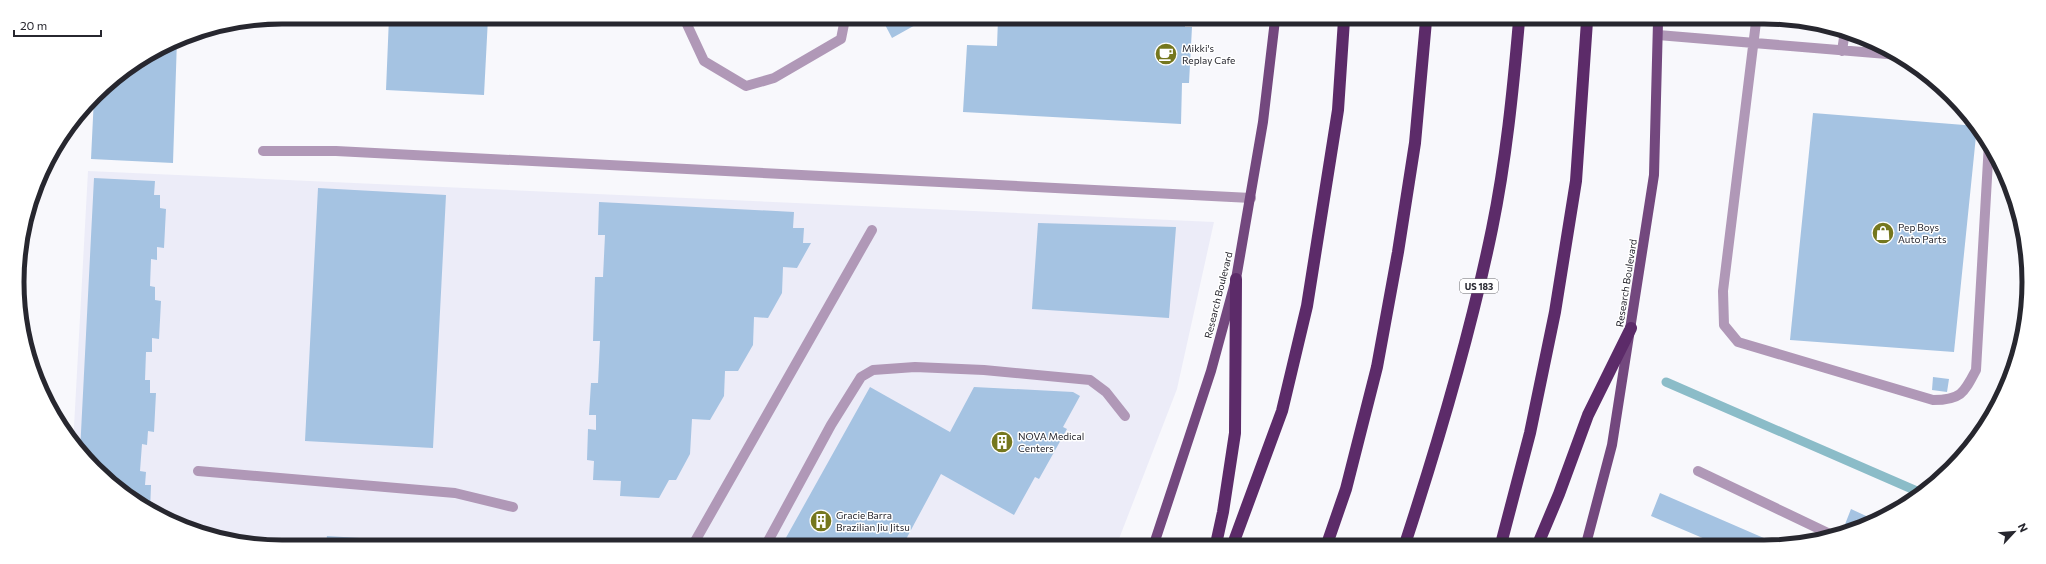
<svg xmlns="http://www.w3.org/2000/svg" width="2046" height="564" font-family="Commissioner,sans-serif">
  <rect width="100%" height="100%" fill="#f8f8fc"/>
  <path fill="#ececf8" d="M88,171L1214,222L1177,389L1117,544L231,542L149,511L107,481L73,445Z"/>
  <g fill="none" stroke-linecap="round" stroke-linejoin="round">
    <path stroke="#8bbcc8" stroke-width="9" d="M1666,382L1919,492"/>
  </g>
  <path fill="#a5c3e2" d="M389,17L488,18L484,95L386,90Z
    M882,19H926L892,38Z
    M998,19L1185,20V27H1192L1189,83H1182L1181,124L963,112L967,45L997,46Z
    M177,39L173,163L91,159L94,97L107,83Z
    M1813,113L1977,126L1954,352L1790,340Z
    M94,178L155,181L154,195H160V208L166,209L164,248L157,247V260L151,259L150,286L155,287V300L161,301L159,339L152,338V352H146L145,380H150V393H156L154,432L148,431L147,445L142,444L140,471L146,472L145,485H151L150,512L107,481L80,452Z
    M318,188L446,195L433,448L305,441Z
    M599,202L794,212L793,228H804L803,243H811L797,268L783,267L782,293L768,318L754,317L753,345L738,371H725L724,396L710,420L692,419L690,454L676,480H669L659,498L620,496L621,481L593,480L594,461L587,460L588,429L596,430V415H589L591,383H598L600,341H593L595,277H603L605,235H598Z
    M1038,223L1176,227L1169,318L1032,309Z
    M1933,377L1949,379L1947,392L1932,390Z
    M870,387L950,432L974,387L1073,392L1080,396L1063,427L1067,429L1039,479L1035,477L1014,515L941,474L904,543H783Z
    M1660,493L1773,542L1772,545H1719L1651,516Z
    M1851,509L1877,521L1842,532Z
    M327,536L408,541V542H326Z"/>
  <g fill="none" stroke-linecap="round" stroke-linejoin="round">
    <path stroke="#b098b7" stroke-width="10" d="M684,18L704,61L746,86L774,78L841,39L845,19
      M1756,22L1723,291L1724,325L1738,342L1933,400C1961,400 1964,393 1976,370L1989,143
      M1658,35L1899,55
      M1842,51L1845,31
      M263,151H336L1251,198
      M198,471L455,493L513,507
      M1698,471L1832,535
      M694,543L872,230
      M767,543L831,425L861,377L873,370L915,367L984,370L1090,380L1106,392L1125,416"/>
    <path stroke="#73487e" stroke-width="10" d="M1154,544L1211,371L1236,279L1263,122L1275,20
      M1586,544L1612,445L1654,175L1658,22"/>
    <path stroke="#5c2b69" stroke-width="12" d="M1216,544L1223,512L1235,433L1236,279
      M1233,544L1282,411L1307,306L1338,110L1344,20
      M1327,544L1346,489L1377,367L1398,252L1415,143L1426,21
      M1405,544C1439,440 1470,336 1492,229C1506,161 1513,90 1519,21
      M1501,544L1530,433L1555,312L1576,181L1587,21
      M1538,544L1559,494L1588,415L1631,328"/>
  </g>
  <defs>
    <g id="cafe-disc" transform="scale(1.15)"><circle r="9.5" fill="#75771e" stroke="#fff"/><path d="M-5.5-4.5H6V0H3Q3 3.5 0 3.5H-2.5Q-5.5 3.5-5.5 0ZM3-3.2v2h1.7v-2ZM-6 4.5H4V6H-6Z" fill="#fff"/></g>
    <g id="shop-disc" transform="scale(1.15)"><circle r="9.5" fill="#75771e" stroke="#fff"/><path d="M-5-2.5h2.3a2.7 3.5 0 0 1 5.4 0H5L5.5 6h-11ZM-1.5-2.5h3a1.5 2.3 0 0 0-3 0Z" fill="#fff"/></g>
    <g id="building-disc" transform="scale(1.15)"><circle r="9.5" fill="#75771e" stroke="#fff"/><path d="M-4-6H4V6H1V3H-1V6H-4ZM-2.5-4.3h1.7v1.8h-1.7ZM.8-4.3h1.7v1.8H.8ZM-2.5-1h1.7V.8h-1.7ZM.8-1h1.7V.8H.8Z" fill="#fff"/></g>
  </defs>
  <g fill-rule="evenodd">
    <use href="#cafe-disc" x="1166" y="54"/>
    <use href="#shop-disc" x="1883" y="233"/>
    <use href="#building-disc" x="1002" y="442"/>
    <use href="#building-disc" x="821" y="521"/>
  </g>
  <g text-anchor="middle" dominant-baseline="central" stroke-width="3" stroke-linejoin="round" paint-order="stroke">
    <rect fill="#fff" stroke="#68686d" stroke-width="1" x="1460" y="279" width="38" height="14" rx="3"/>
    <g font-size="9" font-weight="bold" fill="#27272f">
      <text x="1479" y="286">US 183</text>
    </g>
    <g font-size="10" fill="#27272f" stroke="#fff" text-anchor="start">
      <text x="1182" y="48">Mikki's<tspan x="1182" dy="12">Replay Cafe</tspan></text>
      <text x="1898" y="227">Pep Boys<tspan x="1898" dy="12">Auto Parts</tspan></text>
      <text x="1018" y="436">NOVA Medical<tspan x="1018" dy="12">Centers</tspan></text>
      <text x="836" y="515">Gracie Barra<tspan x="836" dy="12">Brazilian Jiu Jitsu</tspan></text>
    </g>
    <g font-size="10" fill="#27272f" stroke="#fff">
      <text transform="translate(1626 283) rotate(-81)">Research Boulevard</text>
      <text transform="translate(1218 295) rotate(-76)">Research Boulevard</text>
    </g>
  </g>
  <path d="M0 0H2046V564H0ZM282 24H1764A258 258 0 0 1 2022 282V282A258 258 0 0 1 1764 540H282A258 258 0 0 1 24 282V282A258 258 0 0 1 282 24Z" fill="#fff" fill-rule="evenodd"/>
  <path fill="none" stroke="#27272f" stroke-width="5" d="M282 24H1764A258 258 0 0 1 2022 282V282A258 258 0 0 1 1764 540H282A258 258 0 0 1 24 282V282A258 258 0 0 1 282 24Z"/>
  <g transform="translate(2014 532) rotate(64)" stroke="#ffffff" stroke-width="3" paint-order="stroke">
  <path d="M0-3L7 15L0 10L-7 15Z" fill="#27272f"/>
  <text y="-6" font-size="11" font-weight="bold" text-anchor="middle" fill="#27272f">N</text>
  </g>
  <path d="M14 30v6h87v-6" fill="none" stroke="#27272f" stroke-width="2"/>
  <text x="20" y="30" font-size="12" fill="#27272f" stroke="#ffffff" stroke-width="3" paint-order="stroke">20 m</text>
</svg>
